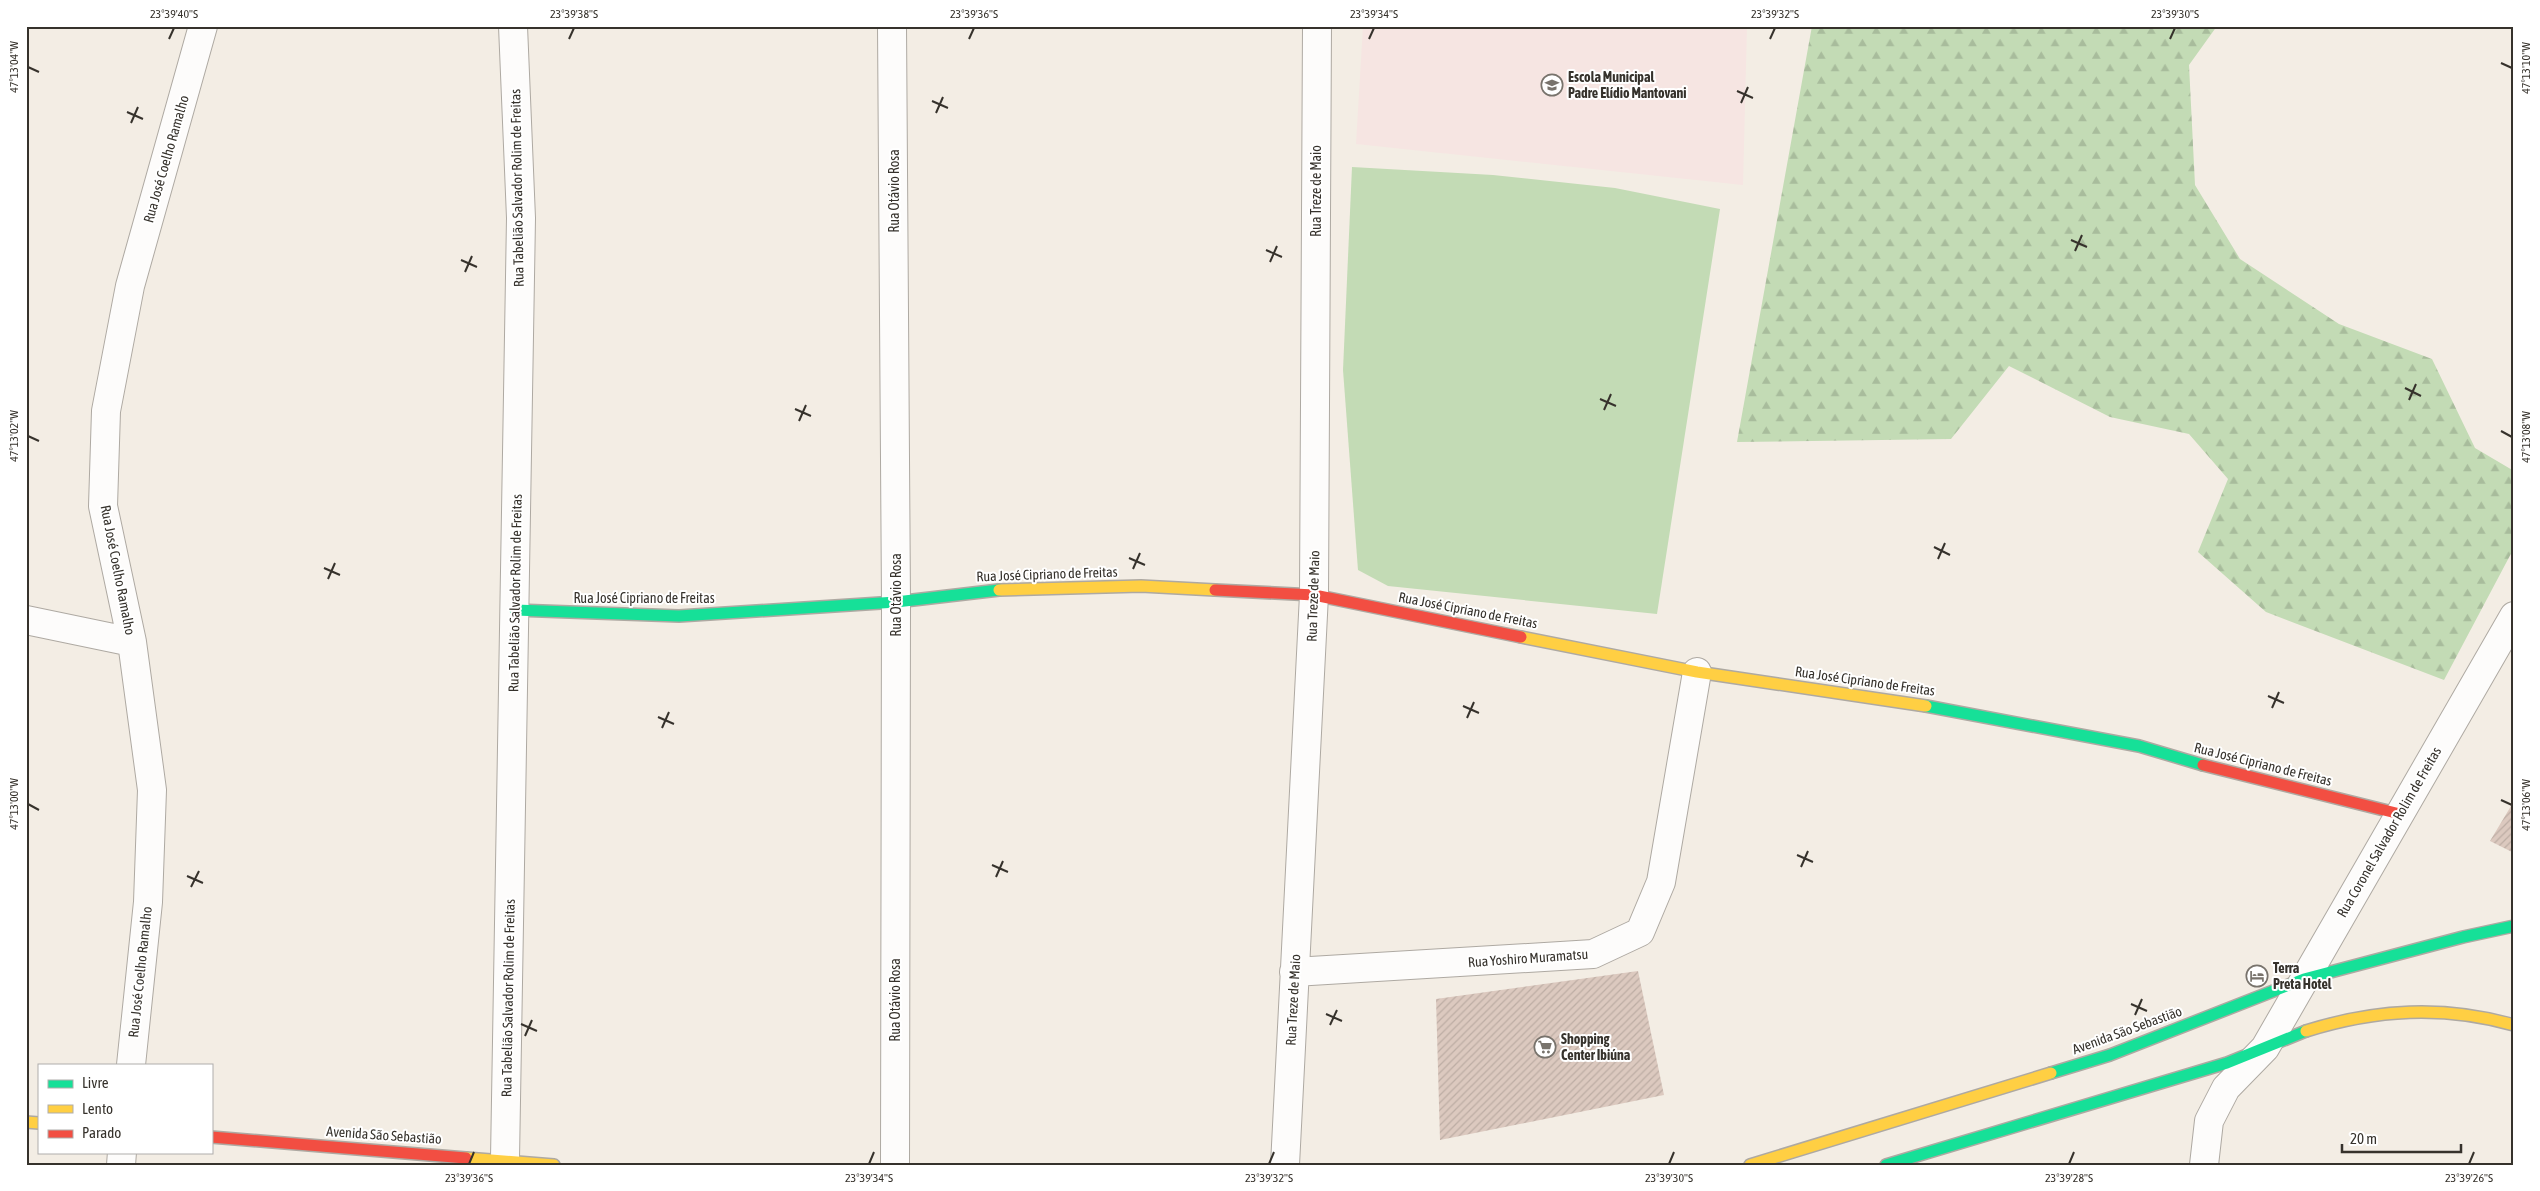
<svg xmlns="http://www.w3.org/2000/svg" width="2540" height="1191" font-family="'Asap Condensed',sans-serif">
  <defs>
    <pattern id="forest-firs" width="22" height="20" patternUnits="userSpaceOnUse" patternTransform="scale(1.25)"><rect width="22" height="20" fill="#c3dbb5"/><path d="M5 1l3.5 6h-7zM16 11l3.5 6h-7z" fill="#a8bc9c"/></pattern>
    <pattern id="building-hatch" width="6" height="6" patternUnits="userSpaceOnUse" patternTransform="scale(1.25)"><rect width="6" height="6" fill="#dcc9bf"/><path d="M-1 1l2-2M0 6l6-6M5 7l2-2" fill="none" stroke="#bdada4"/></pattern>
  </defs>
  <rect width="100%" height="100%" fill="#f3ede4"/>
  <path fill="#f6e5e2" d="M1363,26H1747L1743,185L1356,144Z"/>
  <path fill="url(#forest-firs)" d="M1812,26H2217L2189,65L2195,185L2240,259L2339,324L2432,359L2475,448L2514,471V548L2444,680L2266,612L2198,552L2228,479L2189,434L2110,417L2009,366L1951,439L1737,442Z"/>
  <path fill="#c3dbb5" d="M1352,167L1493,175L1615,188L1720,209L1657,614L1388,586L1358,570L1343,370Z"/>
  <path fill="url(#building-hatch)" d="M2514,801V853L2490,841Z
    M1638,971L1664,1095L1440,1140L1436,999Z"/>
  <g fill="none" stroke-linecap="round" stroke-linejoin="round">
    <g stroke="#aea9a2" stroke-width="30">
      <path id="street" d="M892,26L896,602L895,1165
        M26,620L132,642
        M1294,972L1593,954L1640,932L1661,882L1697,672
        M131,1065L148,902L152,790L132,642L103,506L106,411L130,286L203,26
        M505,1159L521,218L513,26
        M121,1165L122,1152
        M1285,1165L1314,595L1317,26
        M2204,1165L2209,1121L2226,1088L2265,1048L2514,616"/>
    </g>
    <g stroke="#aea9a2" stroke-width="14">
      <path id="fast" d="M515,610L679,616L896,602L999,590
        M1926,706L2139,746L2203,765
        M2051,1073L2110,1055L2304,979L2463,937L2514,926
        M1886,1165L2227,1063L2306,1031"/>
    </g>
    <g stroke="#aea9a2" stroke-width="14">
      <path id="slow" d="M999,590L1141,586L1215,590
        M1521,637L1697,672L1926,706
        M2306,1031C2376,1009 2443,1005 2514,1025
        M26,1122L39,1123
        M466,1158L554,1165
        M1750,1165L2051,1073"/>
    </g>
    <g stroke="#aea9a2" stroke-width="14">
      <path id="jam" d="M1215,590L1314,595L1521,637
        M2203,765L2400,814
        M211,1137L466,1158"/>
    </g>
    <use href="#street" stroke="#fdfcfb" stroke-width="28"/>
    <use href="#fast" stroke="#16e098" stroke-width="11"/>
    <use href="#slow" stroke="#ffcf43" stroke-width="11"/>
    <use href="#jam" stroke="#f24e42" stroke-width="11"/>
  </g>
  <path fill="none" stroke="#36322c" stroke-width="2" d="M169,39L174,28M569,39L574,28M969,39L974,28M1369,39L1374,28M1770,39L1775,28M2170,39L2175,28M2501,63L2512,68M28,67L39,72M1737,91L1753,98M932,101L948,108M1741,103L1748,87M127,112L143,119M936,113L943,97M131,123L138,107M2071,240L2087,247M1266,250L1282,257M2075,251L2082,235M461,260L477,267M1270,262L1277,246M465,272L472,256M2405,388L2421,396M1600,399L1616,406M2409,400L2416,384M795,409L811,416M1604,410L1611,394M799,421L806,405M2501,431L2512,437M28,436L39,441M1934,547L1950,555M1129,558L1145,565M1938,559L1945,543M324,568L340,575M1133,569L1140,553M328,579L335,563M2268,696L2284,703M1463,706L1479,713M2272,708L2279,692M658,717L674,724M1467,718L1474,702M662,728L669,712M2501,800L2512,805M28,804L39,810M1797,855L1813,862M992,865L1008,872M1801,867L1808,851M187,876L203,883M996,877L1003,861M191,887L199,871M2131,1004L2147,1011M1326,1014L1342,1021M2135,1015L2142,999M521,1024L537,1031M1330,1025L1337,1010M525,1036L532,1020M469,1164L474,1152M869,1164L874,1152M1269,1164L1274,1152M1669,1164L1674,1152M2069,1164L2074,1152M2469,1164L2474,1152"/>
  <defs>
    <g id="school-ring" transform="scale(1.125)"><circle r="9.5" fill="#fff" stroke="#78736c" stroke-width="1.5"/><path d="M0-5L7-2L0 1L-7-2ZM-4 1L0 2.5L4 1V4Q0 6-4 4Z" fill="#78736c"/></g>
    <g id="hotel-ring" transform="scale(1.125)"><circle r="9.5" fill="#fff" stroke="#78736c" stroke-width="1.5"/><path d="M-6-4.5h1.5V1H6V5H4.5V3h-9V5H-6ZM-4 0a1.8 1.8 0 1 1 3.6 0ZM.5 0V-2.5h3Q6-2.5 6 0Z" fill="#78736c"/></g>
    <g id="supermarket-ring" transform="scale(1.125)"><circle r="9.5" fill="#fff" stroke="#78736c" stroke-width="1.5"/><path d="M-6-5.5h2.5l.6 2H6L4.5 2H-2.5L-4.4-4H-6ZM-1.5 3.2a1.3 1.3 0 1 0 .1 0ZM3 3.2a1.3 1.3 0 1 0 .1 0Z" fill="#78736c"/></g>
  </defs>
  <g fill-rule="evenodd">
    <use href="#school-ring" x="1552" y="85"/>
    <use href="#hotel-ring" x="2257" y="976"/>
    <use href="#supermarket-ring" x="1545" y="1047"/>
  </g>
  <g text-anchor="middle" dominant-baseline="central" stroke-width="4" stroke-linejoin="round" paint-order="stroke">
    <g font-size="14" font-weight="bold" fill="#36322c" stroke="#fff" text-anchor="start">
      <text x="1568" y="77">Escola Municipal<tspan x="1568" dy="16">Padre Elídio Mantovani</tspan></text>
      <text x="2273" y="968">Terra<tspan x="2273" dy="16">Preta Hotel</tspan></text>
      <text x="1561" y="1039">Shopping<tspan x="1561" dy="16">Center Ibiúna</tspan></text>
    </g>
    <g font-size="14" fill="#36322c" stroke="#fff">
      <text transform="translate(166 159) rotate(-74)">Rua José Coelho Ramalho</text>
      <text transform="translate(517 188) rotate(-91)">Rua Tabelião Salvador Rolim de Freitas</text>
      <text transform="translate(894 191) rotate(-90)">Rua Otávio Rosa</text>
      <text transform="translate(1316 191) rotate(-90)">Rua Treze de Maio</text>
      <text transform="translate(118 570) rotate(79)">Rua José Coelho Ramalho</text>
      <text transform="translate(1047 574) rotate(-2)">Rua José Cipriano de Freitas</text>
      <text transform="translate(515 593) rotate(-89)">Rua Tabelião Salvador Rolim de Freitas</text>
      <text transform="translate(896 595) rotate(-90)">Rua Otávio Rosa</text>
      <text transform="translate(1313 596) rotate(-88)">Rua Treze de Maio</text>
      <text x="644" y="598">Rua José Cipriano de Freitas</text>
      <text transform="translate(1468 610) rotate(11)">Rua José Cipriano de Freitas</text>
      <text transform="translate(1865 681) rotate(8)">Rua José Cipriano de Freitas</text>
      <text transform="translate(2263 764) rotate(14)">Rua José Cipriano de Freitas</text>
      <text transform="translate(2389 832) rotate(-60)">Rua Coronel Salvador Rolim de Freitas</text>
      <text transform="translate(1528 958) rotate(-4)">Rua Yoshiro Muramatsu</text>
      <text transform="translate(140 972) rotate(-84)">Rua José Coelho Ramalho</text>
      <text transform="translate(508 998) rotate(-89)">Rua Tabelião Salvador Rolim de Freitas</text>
      <text transform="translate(895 1000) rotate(-90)">Rua Otávio Rosa</text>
      <text transform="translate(1293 1000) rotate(-87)">Rua Treze de Maio</text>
      <text transform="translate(2127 1030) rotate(-20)">Avenida São Sebastião</text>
      <text transform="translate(384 1135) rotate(4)">Avenida São Sebastião</text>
    </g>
  </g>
  <rect width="2540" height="1191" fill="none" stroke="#ffffff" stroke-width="55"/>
  <rect x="38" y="1064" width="175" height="90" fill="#ffffff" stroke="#afadab"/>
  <rect x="48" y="1080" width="25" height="8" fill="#16e098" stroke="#afadab"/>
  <text x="82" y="1088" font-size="15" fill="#36322c">Livre</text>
  <rect x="48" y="1105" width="25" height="8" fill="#ffcf43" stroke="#afadab"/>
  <text x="82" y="1114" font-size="15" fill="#36322c">Lento</text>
  <rect x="48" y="1130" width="25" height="8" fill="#f24e42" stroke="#afadab"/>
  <text x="82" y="1138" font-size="15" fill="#36322c">Parado</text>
  <path d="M2342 1144v8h119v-8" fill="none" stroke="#36322c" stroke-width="2.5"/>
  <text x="2350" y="1144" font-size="15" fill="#36322c" stroke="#ffffff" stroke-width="4" paint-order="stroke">20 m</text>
  <rect x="28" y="28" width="2484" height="1136" fill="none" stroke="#36322c" stroke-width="2"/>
  <g font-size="12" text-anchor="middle" fill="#36322c">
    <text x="174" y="18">23°39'40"S</text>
    <text x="574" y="18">23°39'38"S</text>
    <text x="974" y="18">23°39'36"S</text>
    <text x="1374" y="18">23°39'34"S</text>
    <text x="1775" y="18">23°39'32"S</text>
    <text x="2175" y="18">23°39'30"S</text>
    <text transform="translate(14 67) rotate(-90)" y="4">47°13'04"W</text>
    <text transform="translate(2526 68) rotate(-90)" y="4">47°13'10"W</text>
    <text transform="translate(14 436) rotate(-90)" y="4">47°13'02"W</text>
    <text transform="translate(2526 437) rotate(-90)" y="4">47°13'08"W</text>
    <text transform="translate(14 804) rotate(-90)" y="4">47°13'00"W</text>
    <text transform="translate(2526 805) rotate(-90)" y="4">47°13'06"W</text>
    <text x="469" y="1182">23°39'36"S</text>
    <text x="869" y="1182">23°39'34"S</text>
    <text x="1269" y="1182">23°39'32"S</text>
    <text x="1669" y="1182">23°39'30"S</text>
    <text x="2069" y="1182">23°39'28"S</text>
    <text x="2469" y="1182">23°39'26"S</text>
  </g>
</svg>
